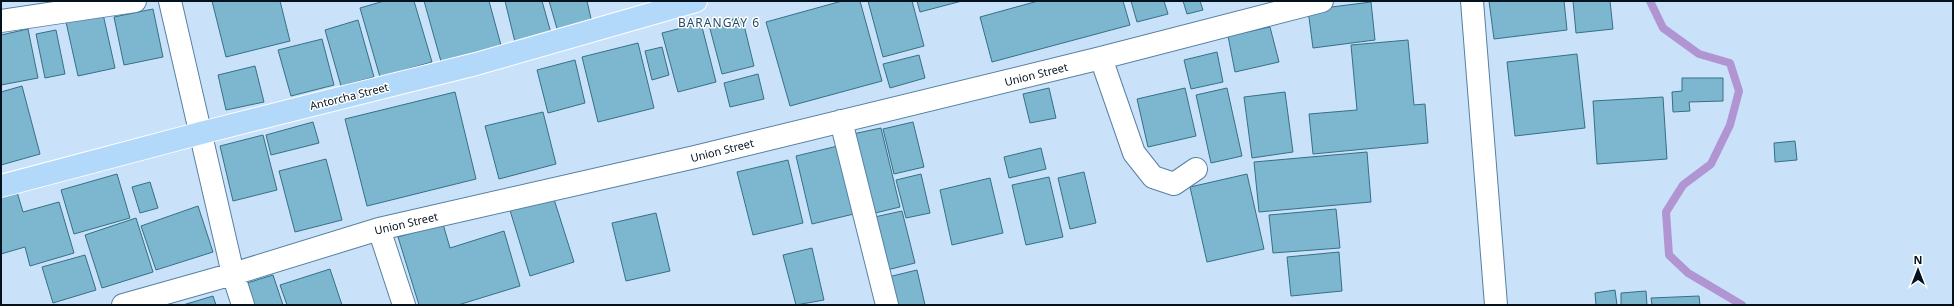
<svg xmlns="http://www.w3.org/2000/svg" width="1954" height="306" font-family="'Noto Sans',sans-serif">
  <rect width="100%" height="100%" fill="#c9e2f9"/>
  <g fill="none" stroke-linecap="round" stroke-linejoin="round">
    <path stroke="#b195d2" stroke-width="8" d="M1650,1L1663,28L1699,54L1730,63L1739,91L1730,125L1711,164L1683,185L1666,212L1669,255L1688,273L1742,305"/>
  </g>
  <path fill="#7cb7cf" stroke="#367086" d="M212,1H280L290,41L226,57Z
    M384,1H414L432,62L380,77L360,8Z
    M424,1H489L502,49L442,65Z
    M505,1H542L551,33L515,42Z
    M549,1H587L592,23L558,32Z
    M842,1H860L882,81L790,106L766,22Z
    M868,1H912L924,46L883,57Z
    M917,1H962L920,12Z
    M1038,1H1123L1130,25L992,62L980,17Z
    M1131,1H1164L1168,14L1137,22Z
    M1183,1H1200L1203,10L1187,14Z
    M1489,1H1564L1567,30L1494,39Z
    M1573,1H1610L1613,29L1576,33Z
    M1371,2L1375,40L1313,48L1308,10Z
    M153,9L163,57L124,65L114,17Z
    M103,14L115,68L78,76L66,22Z
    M742,17L754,66L722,74L709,25Z
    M358,20L374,77L341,86L325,30Z
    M701,23L716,82L678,92L662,33Z
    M1270,27L1279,62L1235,72L1228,36Z
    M28,29L38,78L1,85V35Z
    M56,30L65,74L45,78L36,34Z
    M322,39L334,85L291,96L278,50Z
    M1408,40L1414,105L1425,104L1428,143L1313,154L1309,114L1357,110L1351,45Z
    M638,43L654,108L598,122L582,57Z
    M662,47L669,75L652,80L645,51Z
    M1217,52L1223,82L1191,89L1184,60Z
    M1577,54L1585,128L1515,136L1507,62Z
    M919,55L925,78L890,88L883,64Z
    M575,60L585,103L548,113L537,70Z
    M255,66L264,102L226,110L218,75Z
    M758,74L764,99L730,107L724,83Z
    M1682,78H1723V101L1689,102L1690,111L1673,112L1672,92L1682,91Z
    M22,86L40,154L1,165V92Z
    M1049,88L1056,118L1030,123L1023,94Z
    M1185,88L1196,136L1148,147L1137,99Z
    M1227,88L1242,156L1211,163L1196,95Z
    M455,92L476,179L367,206L345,119Z
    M1285,92L1293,152L1252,158L1244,97Z
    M1663,97L1667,159L1597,164L1593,101Z
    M543,112L556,164L499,179L485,126Z
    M313,122L319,143L271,155L266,135Z
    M913,122L924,167L894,174L883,129Z
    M881,128L900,207L867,215L848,135Z
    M263,135L277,190L233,201L220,146Z
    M1795,141L1797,160L1775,162L1774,143Z
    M842,145L858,213L812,224L796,156Z
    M1041,148L1046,169L1009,178L1004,157Z
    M1367,152L1371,202L1259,212L1254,162Z
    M326,159L342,220L295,232L279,171Z
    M788,160L803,223L753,235L737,172Z
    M1084,172L1096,223L1070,229L1058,178Z
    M117,174L130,218L74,234L61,190Z
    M921,174L930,213L906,218L896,180Z
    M1247,174L1264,249L1207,262L1190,187Z
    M1049,177L1063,237L1026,245L1012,185Z
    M990,178L1003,233L952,245L940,190Z
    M150,182L158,208L140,213L132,187Z
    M17,192L23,212L59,202L74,253L30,266L25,247L1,254V197Z
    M552,193L574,262L530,276L509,207Z
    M198,206L213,252L156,270L141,226Z
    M1336,209L1340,248L1273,253L1269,215Z
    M902,211L915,263L883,271L870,218Z
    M656,213L670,271L626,281L612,223Z
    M136,218L153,272L102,288L85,235Z
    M443,224L450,248L504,231L520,286L458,305H419L398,237Z
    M812,248L824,300L796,305L783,255Z
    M1339,252L1342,291L1291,296L1287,257Z
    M85,255L96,290L53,303L42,267Z
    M330,269L342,305H287L280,285Z
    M917,270L925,305H891L884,278Z
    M273,275L283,305H254L247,283Z
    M1615,290L1617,305H1596L1595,293Z
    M1646,291L1647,305H1621V293Z
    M213,296L216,305H183Z
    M1699,296L1700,305H1652L1651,298Z"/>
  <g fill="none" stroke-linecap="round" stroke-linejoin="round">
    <g stroke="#5880a3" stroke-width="24">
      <path id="minor" d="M170,1L233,274L243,305
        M1472,1L1496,305
        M1,21L135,1
        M1101,58L1134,153L1153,177L1174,184L1196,169
        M841,121L887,305
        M379,229L404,305
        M123,305L233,274L379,229L695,157L1101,58L1322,1"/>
    </g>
    <g stroke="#fff" stroke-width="24">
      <path id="major" d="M1,186L201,133L476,64L696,1"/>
    </g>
    <use href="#minor" stroke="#fff" stroke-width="22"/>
    <use href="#major" stroke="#b3d9fa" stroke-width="22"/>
  </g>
  <g text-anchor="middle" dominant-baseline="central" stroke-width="3" stroke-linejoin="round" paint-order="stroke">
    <g font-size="11" fill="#03121f" stroke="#fff">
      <text transform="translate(1036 74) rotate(-14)">Union Street</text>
      <text transform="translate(349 96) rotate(-14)">Antorcha Street</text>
      <text transform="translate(722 150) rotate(-14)">Union Street</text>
      <text transform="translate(406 223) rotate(-13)">Union Street</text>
    </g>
    <g font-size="12" letter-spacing="1" fill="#244b6b" stroke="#fff">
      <text x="719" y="22">BARANGAY 6</text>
    </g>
  </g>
  <rect width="1954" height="306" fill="none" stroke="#03121f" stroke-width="4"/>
  <g transform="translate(1918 270)" stroke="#ffffff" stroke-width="3" paint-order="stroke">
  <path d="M0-3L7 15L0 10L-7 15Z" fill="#03121f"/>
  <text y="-6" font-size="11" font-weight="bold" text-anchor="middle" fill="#03121f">N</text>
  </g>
</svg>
